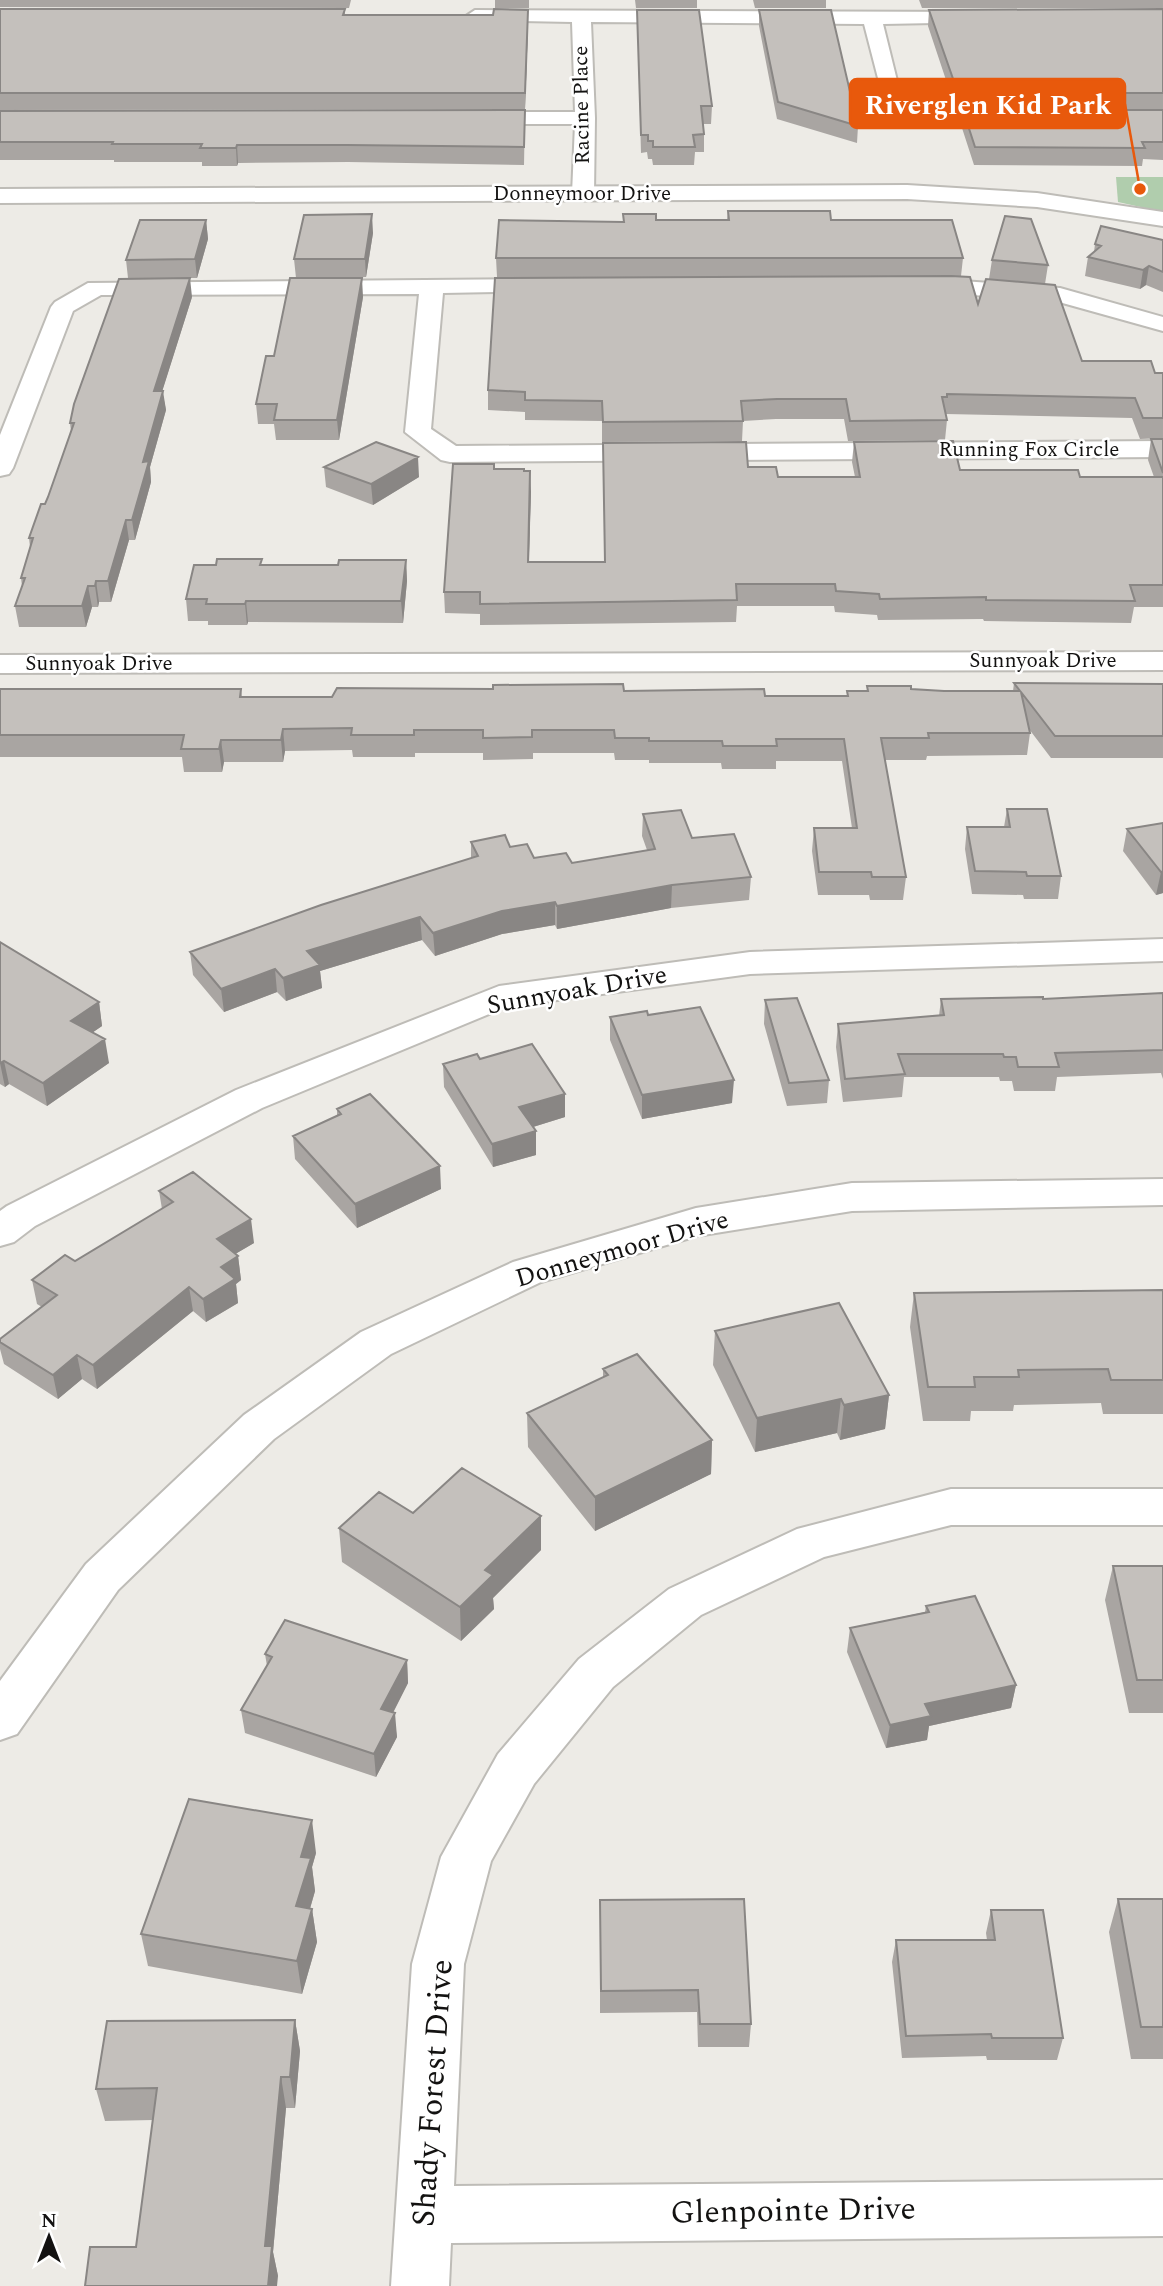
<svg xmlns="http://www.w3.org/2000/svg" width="1163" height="2286" font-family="Spectral,serif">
  <rect width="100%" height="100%" fill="#edebe6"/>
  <path fill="#b0cdad" d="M1116,177H1163V212L1118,202Z"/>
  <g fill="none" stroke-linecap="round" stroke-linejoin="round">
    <g stroke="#bebcb7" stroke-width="4">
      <path id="street" d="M475,10L982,12L991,18L989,22L883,24L903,105L943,113H1014L1021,115L1024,119L1021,123L1014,125H943L887,113L864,24L591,22L595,118L594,194L591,199H575L572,194L575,124H471L464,122L461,118L464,114L471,112H575L572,22L468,20L466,16Z
        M921,278L1060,288L1163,317V331L1059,302L913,290L909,285L913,280Z
        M546,279L554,281L558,286L554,291L443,293L431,429L456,446L1163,441V457L450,462L441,460L405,432L419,294L101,295L73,311L13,468L9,474L0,476V435L51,307L55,302L88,283Z
        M1163,652V670L0,673V655Z
        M1163,939V961L750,974L506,1007L262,1108L35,1226L14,1242L0,1246V1211L7,1206L236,1090L499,986L750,952Z
        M951,1489H1163V1525H951L824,1557L701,1615L613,1687L534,1784L491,1861L464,1964L454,2186L1163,2180V2236L451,2243L449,2286H391L412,1964L441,1857L498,1754L579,1659L669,1589L797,1529Z"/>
    </g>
    <g stroke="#bebcb7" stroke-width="4">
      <path id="secondary" d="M907,185L1037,193L1163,212V226L1037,207L907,199L0,203V189Z
        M1163,1179V1205L852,1211L697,1236L541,1282L391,1354L274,1439L118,1590L17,1734L0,1740V1681L86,1564L244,1415L361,1332L513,1262L696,1208L852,1183Z"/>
    </g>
    <use href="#street" fill="#fff" fill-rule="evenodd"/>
    <use href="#secondary" fill="#fff" fill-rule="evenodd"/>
  </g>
  <path fill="#a9a5a2" d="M0,0H351L349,8L0,7Z
    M495,0H529V8H495Z
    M635,0H697V8H636Z
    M753,0H826V8H755Z
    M919,0H1163V8H922Z
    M0,9H345V15L528,26L525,109L0,110Z
    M1163,9V160L1143,159L1142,166L974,165L962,128L963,110H956L928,26L929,10Z
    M637,10L712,106L711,124H703L704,134V152H695L694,165H653L652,159H648L647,152L641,153Z
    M759,10L858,126L857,143L777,119L759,26Z
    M0,110H525L524,165L348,162L238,163L237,166H202V162H114V160H0Z
    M728,211L831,220L963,258L961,276L978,304L1082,361L1155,373H1163V438L1140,439L1132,418L946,414L947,420L945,440L848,441L844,419H776L743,421L742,441L602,442V421L525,420V412L488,410V390L687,277H497L496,258L623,222L727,220Z
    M206,220L208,239L197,278H128L126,260Z
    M373,233L366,277L296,278L294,259Z
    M1163,240V292L1146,285L1140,289L1085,276L1088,257L1094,252L1095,244Z
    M992,260L1048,265L1045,284L989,279Z
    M192,297L162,391L166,410L150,467L151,482L135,540H129L111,602H99L98,607H92L86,627H19L15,606L22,586L21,578L30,547L29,538L48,497L71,431L70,423Z
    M363,297L339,440H276L274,424H258L256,404L274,356Z
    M1151,439H1163V607H1134L1131,623L984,621L983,619L878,620L877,615L835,612L834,606H737L736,622L480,625V614L445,613L444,592L494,469L524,471L531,492L529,562H605L603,464L748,467L778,477H855L852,462L854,442L960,470L1080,477H1154L1148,460Z
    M324,467L419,477L373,505L326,487Z
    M406,560L407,581L403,623L248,622L247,625H208V621H188L186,599L216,565H338Z
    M1014,683L1163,684V758H1051L1029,729L1030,733L1027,755L927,756L926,760H885L906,877L903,900H870L869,895H818L812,851L814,828H852L842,761H776V769H722L721,763H649V760H615L614,753H533V759L483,760V753H415V757H353L352,750L285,751L283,762H224L222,772H184L182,757H0V689H241L242,697H332L624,691L765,696H847V691H867V686L944,691H1013Z
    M1007,809L1061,876L1058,899H1024L1023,895L972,894L965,849L967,827H1004Z
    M643,814L692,838L751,877L749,900L671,908L557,929L555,925L502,934L435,956L422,940L320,971L322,988L286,1001L277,992L224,1012L193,975L190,952L471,858V842L510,847L534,858L572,863L647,850L642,836Z
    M1163,823V893L1156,895L1123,851L1127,829Z
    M0,942L99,1002L102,1026L93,1032L109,1063L47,1106L9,1084L5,1087L0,1084Z
    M1163,993V1079L1161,1073L1057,1077L1055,1091H1014L1012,1081H1000L999,1077H904L902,1097L843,1102L836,1047L838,1024L939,1016L941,999H1043Z
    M765,1000L829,1080L827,1103L787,1106L764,1024Z
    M648,1015L732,1103L642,1119L610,1040V1017Z
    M480,1059L565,1117L533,1127L536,1131V1155L493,1167L444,1087L443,1064Z
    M337,1109L441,1189L357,1228L295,1159L293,1136L337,1116Z
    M159,1191L254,1243L235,1254L238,1256L241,1280L236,1284L238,1303L206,1322L193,1311L97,1389L82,1379L58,1399L4,1364L0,1349V1339L42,1307L37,1304L32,1280L75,1261L162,1209Z
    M1163,1290V1414H1103L1101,1403L1014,1405L1013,1411H971L970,1421H923L910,1327L914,1293Z
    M715,1331L889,1395L885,1429L840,1440L837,1433L755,1452L713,1365Z
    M603,1369L712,1440L711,1474L595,1531L528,1447L527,1413L603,1377Z
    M413,1513L541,1516V1550L493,1598L494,1609L461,1641L342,1562L339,1528Z
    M1113,1566H1163V1713H1129L1105,1600Z
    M926,1606L1016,1685L1011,1708L929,1726L927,1740L886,1748L847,1652L850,1628L925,1612Z
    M265,1654L407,1660L408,1683L393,1713L397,1737L376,1777L245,1733L241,1710L267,1666Z
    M316,1853L312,1867L315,1891L310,1909H312L317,1942L302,1994L148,1966L141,1934Z
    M1118,1899H1163V2059H1131L1109,1932Z
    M600,1900L751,2024L749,2047H698L697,2012L600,2013Z
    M991,1910L1063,2038L1057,2060H987L986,2056L902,2058L892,1962L896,1940H987L986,1933Z
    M295,2020L300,2051L295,2108H286L273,2252L278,2276L136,2247L153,2120L105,2121L96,2089Z"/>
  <path fill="#898684" d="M528,10V26L525,109V93Z
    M237,145L238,163L237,166L236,148Z
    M372,214L373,233L366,277L365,259Z
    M206,220L208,239L197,278L195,259Z
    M1149,266L1146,285L1140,289L1143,270Z
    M190,278L192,297L156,411L154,391Z
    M362,278L363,297L339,440L337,420Z
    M163,391L166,410L150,467L151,482L135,540L132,520L143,462Z
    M418,457L419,477L373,505L371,484Z
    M530,471L531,492L528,583V562Z
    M126,520L129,540L111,602L108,581Z
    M406,560L407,581L403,623L401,601Z
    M96,581L99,602L98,607L95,586Z
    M88,586L92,607L86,627L82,606Z
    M246,601L248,622L247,625L245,604Z
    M283,729L285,751L283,762L281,740Z
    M221,740L224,762L222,772L219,749Z
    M1163,871V893L1156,895L1161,872Z
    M672,885L671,908L557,929V906Z
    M555,902V925L502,934L435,956L433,933L502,911Z
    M420,917L422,940L320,971L322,988L286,1001L283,978L307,951Z
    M275,969L277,992L224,1012L221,989Z
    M99,1002L102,1026L76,1044L71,1021Z
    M105,1039L109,1063L47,1106L43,1083Z
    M4,1061L9,1084L5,1087L0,1063Z
    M734,1080L732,1103L642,1119V1095Z
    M565,1094V1117L520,1131L519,1107Z
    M536,1131V1155L493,1167L492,1144Z
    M440,1166L441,1189L357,1228L355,1204Z
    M251,1219L254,1243L220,1263L217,1239Z
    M238,1256L241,1280L236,1284L238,1303L206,1322L203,1299L221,1267Z
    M189,1287L193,1311L97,1389L93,1365Z
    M77,1355L82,1379L58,1399L53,1375Z
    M889,1395L885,1429L840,1440L844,1405Z
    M841,1399L837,1433L755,1452L757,1418Z
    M712,1440L711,1474L595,1531V1497Z
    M541,1516V1550L493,1598L494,1609L461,1641L460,1607L485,1570Z
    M407,1660L408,1683L383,1732L381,1709Z
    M1016,1685L1011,1708L929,1726L927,1740L886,1748L890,1725L925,1704Z
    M395,1713L397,1737L376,1777L374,1754Z
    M312,1820L316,1853L312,1867L315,1891L301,1939L296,1906L301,1857Z
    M312,1909L317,1942L302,1994L297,1961Z
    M295,2020L300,2051L295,2108L290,2077Z
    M281,2077L286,2108L273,2252L278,2276L277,2286H268L265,2246Z"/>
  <path fill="#c4c0bc" stroke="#898684" stroke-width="2" d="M0,9H345L343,15H493L494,9L528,10L525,93H0Z
    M1163,9V93H958L929,10Z
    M637,10H699L712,106H701L704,134L693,135L695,147H653V141H648V135H641Z
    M759,10H831L858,126L778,102Z
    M525,110L524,147L347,145H237L236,148H200L202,144H112L113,142H0V111Z
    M963,110H1163V142H1142L1145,148L975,147Z
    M728,211H830L831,220H952L963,258H496L499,220L624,222L623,214H656V220H729Z
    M372,214L365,259H294L304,215Z
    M1005,216L1031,219L1048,265L992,260Z
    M140,220H206L195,259L126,260Z
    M1101,226L1163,240V272L1149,266L1143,270L1088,257L1101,246L1095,244Z
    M951,276L970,277L978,304L986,279L1055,285L1082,361H1151L1155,373H1163V418H1143L1135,398L947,394V397H942L947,420L850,421L846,399H777L741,401L743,421L603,422L602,401L525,400V392L488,390L495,278Z
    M190,278L154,391H163L143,462L149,461L132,520H126L108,581H96L95,586H88L82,606H15L25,578H21L33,538H29L41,504H45L48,497L74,423H70L74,404L119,279Z
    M290,278H362L337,420H274L277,404H256L266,356H274Z
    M1151,439H1163V473Z
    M953,441L960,470H1078L1080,477H1163V585H1130L1135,601L986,600V597L880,599L879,594L836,591L835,584H736L737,600L480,604V592H444L453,464H494V469H524V471H530L528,562H605L603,443L746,442L748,467H776L778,477H860L854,442Z
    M376,442L418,457L371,484L324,467Z
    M217,559H262L260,565H338L339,560H406L401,601H246L245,604H206L207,599H186L194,565H216Z
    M1014,683L1163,684V736H1055L1021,692L1030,733H928L929,738H881L906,877H872L871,872H819L814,828H857L844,739H776L777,746H723L722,741H649V738H615L614,730H532V737L483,738V730H414V735H351L352,728L283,729L281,740H221L219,749H181L184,735H0V689H241L240,697H332L337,688L493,689V685L623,684L624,691L764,689L765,696H848L847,691H868L867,686H911V689L944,691H1020Z
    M1007,809H1047L1061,876H1027L1026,872L975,871L967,827H1010Z
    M681,810L692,838L734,834L751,877L672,885L557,906L555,902L502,911L433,933L420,917L307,951L320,965L283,978L275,969L221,989L190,952L321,905L478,856L471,842L505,835L510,847L527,844L534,858L566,853L572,863L655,849L643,814Z
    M1163,823V871L1161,872L1127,829Z
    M0,942L99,1002L71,1021L105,1039L43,1083L4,1061L0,1063Z
    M1163,993V1050L1055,1053L1059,1067H1018L1016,1057H1004L1003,1054H898L905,1074L845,1079L838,1024L944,1015L941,999L1043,997V999Z
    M797,998L829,1080L789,1083L765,1000Z
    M700,1007L734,1080L642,1095L610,1017L647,1011L648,1015Z
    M532,1044L565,1094L519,1107L536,1131L492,1144L443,1064L477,1054L480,1059Z
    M370,1094L440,1166L355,1204L293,1136L341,1114L337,1109Z
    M193,1172L251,1219L217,1239L238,1256L221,1267L235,1279L203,1299L189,1287L93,1365L77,1355L53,1375L0,1342V1339L57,1295L32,1280L65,1255L75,1261L173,1202L159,1191Z
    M1163,1290V1380H1111L1108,1369L1018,1370L1019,1377H974L975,1387H928L914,1293Z
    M839,1303L889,1395L844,1405L841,1399L757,1418L715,1331Z
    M637,1354L712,1440L595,1497L527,1413L608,1375L603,1369Z
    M462,1468L541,1516L485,1570L493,1575L460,1607L339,1528L379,1492L413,1513Z
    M1113,1566H1163V1680H1137Z
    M975,1596L1016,1685L925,1704L931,1716L890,1725L850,1628L929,1612L926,1606Z
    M285,1620L407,1660L381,1709L395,1713L374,1754L241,1710L272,1657L265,1654Z
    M189,1799L312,1820L301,1857L311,1858L296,1906L312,1909L297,1961L141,1934Z
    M744,1899L751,2024H700L698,1990L601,1991L600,1900Z
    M1118,1899H1163V2027H1141Z
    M991,1910H1043L1063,2038H992L991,2034L906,2036L896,1940H995Z
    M295,2020L290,2077H281L265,2246H272L268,2286H85L90,2247H136L157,2088L96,2089L107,2021Z"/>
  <g text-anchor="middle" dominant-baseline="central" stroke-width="5" stroke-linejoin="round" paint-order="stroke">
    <g font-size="21" fill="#131211" stroke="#fff">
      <text transform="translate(582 105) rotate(-91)">Racine Place</text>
      <text x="582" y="194">Donneymoor Drive</text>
      <text x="1029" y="450">Running Fox Circle</text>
      <text x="1043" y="661">Sunnyoak Drive</text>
      <text x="99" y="664">Sunnyoak Drive</text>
    </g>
    <g font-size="26" fill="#131211" stroke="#fff">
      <text transform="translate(577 990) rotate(-10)">Sunnyoak Drive</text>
      <text transform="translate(622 1249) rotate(-16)">Donneymoor Drive</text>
    </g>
    <g font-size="32" fill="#131211" stroke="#fff">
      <text transform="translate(433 2093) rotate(-86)">Shady Forest Drive</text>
      <text transform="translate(793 2211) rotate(-1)">Glenpointe Drive</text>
    </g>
  </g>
  <path fill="none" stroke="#e8590c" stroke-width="2.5" d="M1140 189L1125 104"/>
  <circle fill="#e8590c" stroke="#fff" stroke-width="2.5" cx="1140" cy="189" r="7"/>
  <rect fill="#e8590c" stroke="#e8590c" stroke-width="2.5" x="850" y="79" width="275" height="49" rx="7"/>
  <g font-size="28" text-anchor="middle" font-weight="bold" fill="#fff">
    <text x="988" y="114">Riverglen Kid Park</text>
  </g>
  <g transform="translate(49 2237)" stroke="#ffffff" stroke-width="5" paint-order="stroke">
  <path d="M0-5L12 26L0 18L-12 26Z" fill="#131211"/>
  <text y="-10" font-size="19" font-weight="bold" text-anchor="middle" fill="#131211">N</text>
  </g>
</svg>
